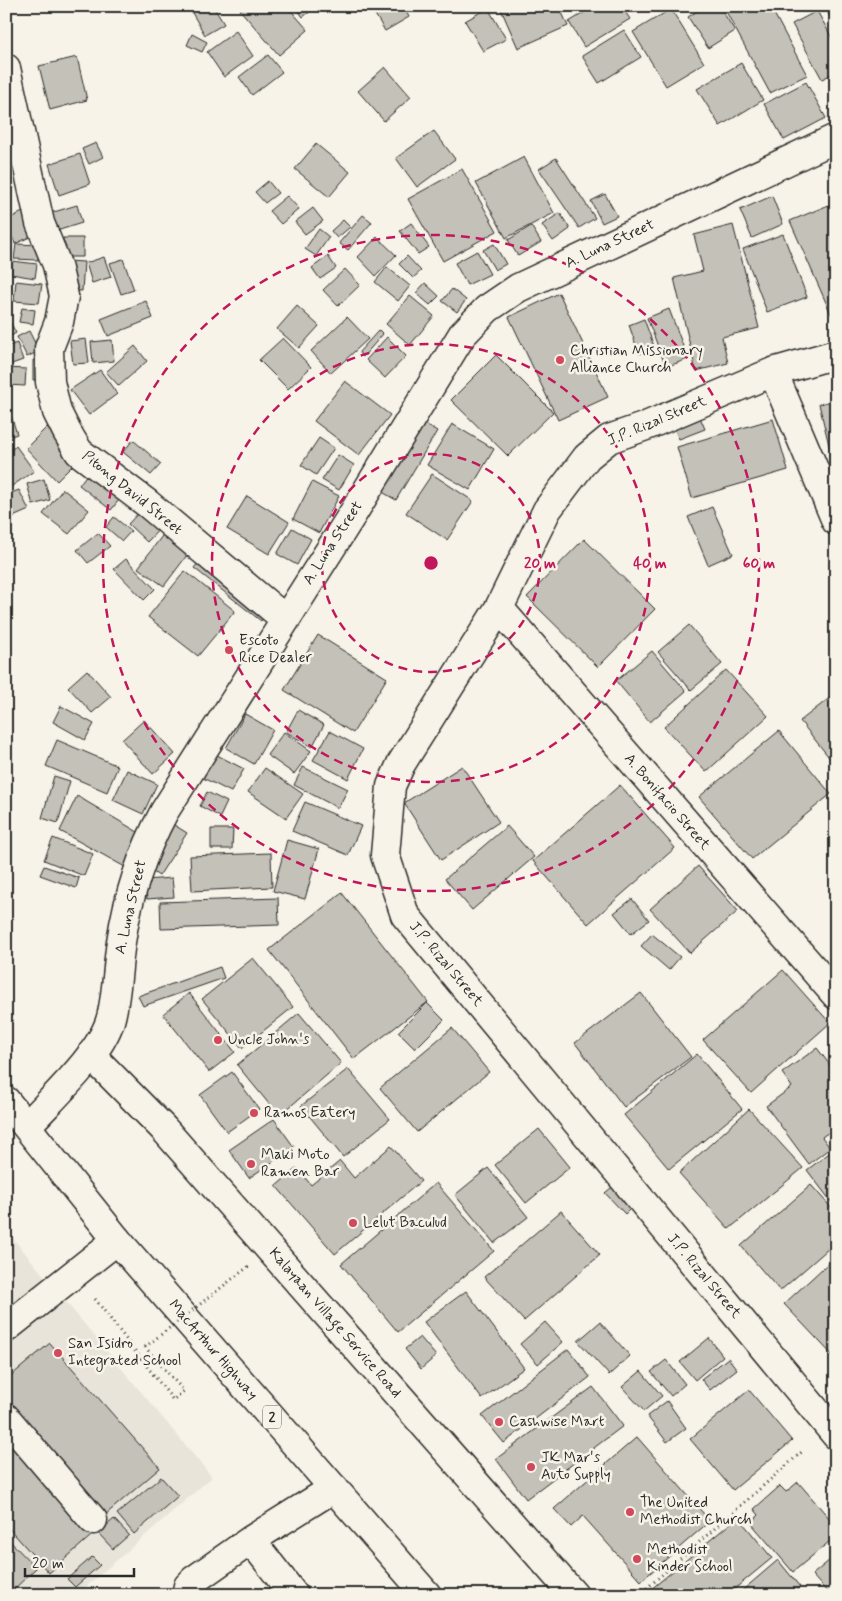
<svg xmlns="http://www.w3.org/2000/svg" width="842" height="1601" font-family="Mynerve,sans-serif">
  <rect width="100%" height="100%" fill="#f7f3e8"/>
  <filter id="ink" filterUnits="userSpaceOnUse"><feTurbulence type="fractalNoise" baseFrequency=".02" numOctaves="2"/><feDisplacementMap in="SourceGraphic" scale="10" xChannelSelector="R" yChannelSelector="G"/><feConvolveMatrix kernelMatrix="1 2 1 2 8 2 1 2 1" color-interpolation-filters="sRGB"/></filter>
  <g filter="url(#ink)">
    <path fill="#e8e4da" d="M6,1230L212,1477L77,1595H6Z"/>
    <path fill="#c4c1b9" stroke="#2b2b2b" d="M188,6H213L224,24L205,35Z
      M245,6H287L308,30L279,55L240,10Z
      M295,6H317L303,17Z
      M370,6H403L409,17L385,31Z
      M559,6L568,26L518,48L500,7Z
      M595,6H621L630,19L584,47L569,22Z
      M705,6H719L735,31L708,48L688,17Z
      M723,6H770L807,75L770,93Z
      M828,6H836V27L825,8Z
      M488,8L506,39L483,51L465,21Z
      M671,9L704,63L666,86L633,32Z
      M817,11L836,45V72L822,79L792,24Z
      M624,30L641,57L599,83L582,56Z
      M236,31L253,56L224,77L207,52Z
      M192,34L207,42L202,52L187,45Z
      M268,55L282,72L252,95L239,77Z
      M77,57L87,100L50,110L39,66Z
      M741,63L763,100L720,126L697,89Z
      M385,67L411,97L384,121L358,91Z
      M806,82L826,118L784,140L764,104Z
      M434,131L455,159L417,187L396,158Z
      M96,143L103,157L89,164L82,149Z
      M316,144L350,172L329,197L295,169Z
      M80,154L90,184L59,195L49,164Z
      M524,157L554,213L506,238L476,183Z
      M556,158L595,218L579,228L539,169Z
      M462,169L497,231L443,261L408,199Z
      M268,181L278,193L265,203L255,192Z
      M605,194L617,216L602,223L591,201Z
      M287,196L299,209L281,224L269,211Z
      M772,196L783,224L752,238L740,210Z
      M836,202V312L831,314L790,221Z
      M77,205L82,223L50,233L44,215Z
      M313,208L323,221L305,234L295,222Z
      M27,210L38,233L15,244L6,220Z
      M560,213L570,229L553,241L542,225Z
      M363,215L372,222L348,250L339,243Z
      M343,220L350,227L337,238L331,231Z
      M411,223L429,247L418,254L400,231Z
      M733,225L759,328L722,337L728,363L696,371L674,278L703,271L694,235Z
      M531,226L541,242L518,256L508,240Z
      M319,229L329,237L316,256L305,249Z
      M783,234L807,297L767,312L743,249Z
      M377,237L396,255L376,276L358,257Z
      M63,238H83V257H63Z
      M16,244L39,245L38,260L14,259Z
      M494,244L506,264L495,270L483,250Z
      M477,251L490,274L467,285L455,263Z
      M328,256L336,268L320,279L312,268Z
      M407,256L421,271L413,278L399,264Z
      M104,257L111,277L92,283L86,263Z
      M123,259L134,290L121,294L110,263Z
      M12,261L37,264L35,278L11,274Z
      M69,261L84,262L82,291L67,290Z
      M387,267L410,286L398,301L375,282Z
      M345,269L360,285L338,306L323,290Z
      M16,281L42,284L39,303L14,301Z
      M425,283L439,296L430,305L416,293Z
      M452,289L466,300L457,312L442,301Z
      M559,293L608,397L558,420L509,317Z
      M410,296L434,316L410,345L386,324Z
      M146,301L153,318L108,336L101,319Z
      M297,306L319,326L299,348L277,329Z
      M22,308L35,310L33,324L19,322Z
      M669,309L688,359L666,367L647,318Z
      M6,314L16,333L6,339Z
      M347,317L368,339L331,373L311,351Z
      M644,319L655,349L639,354L629,325Z
      M379,330L383,334L363,357L359,352Z
      M29,331L39,351L27,357L17,337Z
      M387,337L406,356L385,378L366,360Z
      M283,338L311,367L288,389L259,360Z
      M86,339L89,363L73,364L70,341Z
      M112,340L114,361L93,363L91,342Z
      M17,343L23,360L6,366V347Z
      M135,346L147,361L119,386L106,372Z
      M496,355L553,412L508,456L451,400Z
      M33,360L42,361V380H33Z
      M6,368L26,369L25,386L6,385Z
      M100,370L117,394L89,415L70,390Z
      M345,381L390,415L359,455L314,421Z
      M836,400V474L819,404Z
      M8,406L17,434L6,438V407Z
      M699,415L705,429L679,439L673,426Z
      M773,419L788,470L692,498L677,447Z
      M420,421L437,431L396,500L379,490Z
      M452,424L494,449L470,490L427,465Z
      M47,427L79,459L57,481L26,448Z
      M319,438L334,448L316,475L301,465Z
      M133,440L161,464L151,475L123,452Z
      M16,446L34,471L6,490V453Z
      M338,455L354,465L339,490L322,480Z
      M93,466L126,491L111,510L79,485Z
      M432,474L473,501L447,540L406,513Z
      M44,479L50,500L33,505L27,484Z
      M312,482L339,496L319,533L293,519Z
      M63,489L89,510L69,534L43,514Z
      M19,490L29,510L6,520V495Z
      M247,496L289,522L269,554L227,529Z
      M145,506L165,523L147,542L128,524Z
      M712,507L733,554L708,565L688,517Z
      M114,517L131,531L122,541L106,527Z
      M168,528L194,546L164,586L138,568Z
      M292,528L311,539L297,565L277,554Z
      M98,533L110,546L88,563L77,550Z
      M584,539L655,609L598,667L527,597Z
      M205,555L271,609L261,621L194,568Z
      M126,559L155,589L144,600L114,569Z
      M185,571L235,611L198,656L148,617Z
      M689,625L722,664L691,690L658,652Z
      M318,635L387,678L353,733L284,690Z
      M652,651L686,691L650,722L616,681Z
      M87,670L111,697L92,713L68,687Z
      M726,670L768,716L706,772L664,727Z
      M836,693V766L800,721Z
      M61,706L94,724L85,740L53,722Z
      M298,710L324,725L312,747L286,732Z
      M245,714L273,730L254,764L226,748Z
      M144,720L175,754L153,774L122,740Z
      M330,731L363,749L348,779L313,760Z
      M779,731L831,794L752,859L699,797Z
      M284,732L311,751L294,774L267,755Z
      M57,740L118,766L107,792L46,766Z
      M215,754L244,769L231,792L203,778Z
      M462,766L499,822L441,860L404,803Z
      M303,767L348,789L338,808L294,785Z
      M265,768L303,794L286,818L248,792Z
      M127,770L157,784L143,814L113,800Z
      M54,776L70,781L58,823L42,818Z
      M620,785L675,848L588,924L533,861Z
      M207,792L227,802L220,817L200,806Z
      M77,796L143,835L125,867L60,831Z
      M305,802L361,826L348,855L292,831Z
      M171,823L187,833L159,876L143,865Z
      M507,826L534,857L472,910L445,879Z
      M211,829H233L232,849H211Z
      M53,838L93,854L84,876L44,860Z
      M287,840L319,849L305,899L273,891Z
      M271,853L272,887L192,891L190,856Z
      M44,866L79,878L76,888L40,875Z
      M698,866L738,911L690,953L650,909Z
      M172,878L174,897L147,899L145,880Z
      M342,893L428,1002L354,1059L269,950Z
      M278,898L279,925L161,929L160,902Z
      M632,899L649,920L631,934L614,913Z
      M652,934L680,957L669,970L641,946Z
      M253,958L293,1007L242,1048L202,999Z
      M220,967L224,978L143,1006L138,996Z
      M783,970L830,1023L751,1093L703,1040Z
      M189,993L235,1052L209,1072L163,1014Z
      M641,993L691,1057L624,1107L575,1043Z
      M427,1003L444,1020L415,1049L398,1032Z
      M299,1013L341,1063L279,1116L237,1065Z
      M452,1028L489,1072L417,1132L380,1088Z
      M817,1048L836,1073V1127L822,1137L830,1148L809,1164L766,1106L792,1087L782,1073Z
      M697,1054L742,1109L669,1169L624,1115Z
      M348,1069L390,1119L343,1157L301,1106Z
      M232,1072L259,1109L227,1132L200,1095Z
      M749,1109L803,1168L729,1229L679,1173Z
      M274,1119L294,1147L249,1178L229,1150Z
      M539,1129L570,1167L526,1203L495,1165Z
      M391,1146L421,1181L335,1254L276,1186L297,1168L311,1185L340,1161L354,1178Z
      M836,1148V1208L807,1170Z
      M488,1168L528,1217L494,1243L455,1195Z
      M436,1183L494,1251L398,1332L341,1264Z
      M617,1183L636,1203L625,1214L605,1193Z
      M811,1185L836,1213V1242L780,1291L741,1246Z
      M561,1211L600,1255L524,1321L484,1277Z
      M836,1256V1359L784,1304Z
      M466,1291L524,1368L482,1399L424,1322Z
      M545,1322L563,1342L538,1364L520,1344Z
      M600,1322L630,1356L609,1375L578,1341Z
      M420,1337L436,1356L421,1369L405,1349Z
      M709,1338L723,1356L695,1380L680,1362Z
      M50,1343L160,1468L98,1521L6,1416V1380Z
      M568,1349L590,1377L504,1443L482,1416Z
      M728,1358L737,1369L710,1390L701,1379Z
      M666,1360L685,1384L671,1396L651,1372Z
      M641,1371L662,1396L644,1411L622,1387Z
      M593,1387L623,1426L526,1499L496,1459Z
      M749,1390L792,1441L733,1490L690,1439Z
      M667,1401L686,1428L667,1442L647,1416Z
      M637,1437L710,1521L641,1581L583,1516L571,1527L554,1509Z
      M18,1439L99,1529L49,1573L6,1525V1450Z
      M161,1477L178,1496L134,1534L117,1514Z
      M798,1482L836,1526V1536L793,1572L751,1523L759,1515L754,1509L780,1486L786,1492Z
      M738,1517L772,1558L727,1595H644Z
      M114,1519L129,1535L113,1549L98,1533Z
      M6,1537L36,1568L8,1595H6Z
      M836,1555V1595H830L812,1575Z
      M92,1557L100,1565L75,1587L67,1579Z
      M778,1560L800,1587L791,1595H737Z"/>
    <g fill="none" stroke-linecap="round" stroke-linejoin="round">
      <g stroke="#2b2b2b" stroke-width="31">
        <path id="minor" d="M6,68L40,223L57,265L64,296L59,322L49,348L50,382L57,412L67,432L79,452L148,504L285,619
          M836,354L773,372L646,426L609,439L587,457L547,510L499,608L401,764L391,786L385,855L405,915L836,1435
          M773,372L836,521
          M499,608L836,995
          M91,1055L164,1129L574,1595
          M27,1126C52,1098 99,1056 110,1021C117,998 117,966 121,942C128,895 142,853 164,812L352,515L462,335L487,309L518,288L836,138
          M6,1328L117,1240
          M6,1418L93,1520
          M251,1540L334,1488
          M186,1595L188,1586L194,1580L251,1540L294,1595"/>
      </g>
      <g stroke="#2b2b2b" stroke-width="31">
        <path id="highway" d="M6,1101L117,1240L427,1595"/>
      </g>
      <path stroke="#2b2b2b" stroke-width="3" stroke-dasharray="1 4" stroke-linecap="butt" d="M95,1299L173,1400L184,1391L145,1347
        M639,1595L804,1450"/>
      <use href="#minor" stroke="#f7f3e8" stroke-width="28"/>
      <use href="#highway" stroke="#f7f3e8" stroke-width="28"/>
      <path stroke="#2b2b2b" stroke-width="3" stroke-dasharray="1 4" stroke-linecap="butt" d="M145,1347L249,1266"/>
    </g>
  </g>
  <g fill="none" stroke="#c2185b" stroke-width="2.5" stroke-dasharray="9 6">
    <circle cx="431" cy="563" r="109"/>
    <circle cx="431" cy="563" r="219"/>
    <circle cx="431" cy="563" r="328"/>
  </g>
  <g fill="#d1495b" stroke="#f7f3e8" stroke-width="2">
    <circle cx="560" cy="360" r="5"/>
    <circle cx="229" cy="650" r="5"/>
    <circle cx="218" cy="1040" r="5"/>
    <circle cx="254" cy="1113" r="5"/>
    <circle cx="251" cy="1164" r="5"/>
    <circle cx="353" cy="1223" r="5"/>
    <circle cx="58" cy="1353" r="5"/>
    <circle cx="499" cy="1422" r="5"/>
    <circle cx="531" cy="1467" r="5"/>
    <circle cx="630" cy="1512" r="5"/>
    <circle cx="637" cy="1559" r="5"/>
  </g>
  <g text-anchor="middle" dominant-baseline="central" stroke-width="5" stroke-linejoin="round" paint-order="stroke">
    <rect fill="#f7f3e8" stroke="#686764" stroke-width="1" x="263" y="1405.5" width="18" height="23" rx="4"/>
    <g font-size="14" font-weight="bold" fill="#2b2b2b">
      <text x="272" y="1417">2</text>
    </g>
    <g font-size="15" fill="#2b2b2b" stroke="#f7f3e8">
      <text transform="translate(610 244) rotate(-25)">A. Luna Street</text>
      <text transform="translate(657 421) rotate(-23)">J.P. Rizal Street</text>
      <text transform="translate(132 493) rotate(39)">Pitong David Street</text>
      <text transform="translate(333 543) rotate(-57)">A. Luna Street</text>
      <text transform="translate(667 802) rotate(49)">A. Bonifacio Street</text>
      <text transform="translate(131 907) rotate(-77)">A. Luna Street</text>
      <text transform="translate(446 964) rotate(50)">J.P. Rizal Street</text>
      <text transform="translate(704 1276) rotate(50)">J.P. Rizal Street</text>
      <text transform="translate(335 1323) rotate(49)">Kalayaan Village Service Road</text>
      <text transform="translate(213 1350) rotate(49)">MacArthur Highway</text>
    </g>
    <g font-size="15" fill="#2b2b2b" stroke="#f7f3e8" text-anchor="start">
      <text x="570" y="351">Christian Missionary<tspan x="570" dy="17">Alliance Church</tspan></text>
      <text x="239" y="641">Escoto<tspan x="239" dy="17">Rice Dealer</tspan></text>
      <text x="228" y="1040">Uncle John's</text>
      <text x="264" y="1113">Ramos Eatery</text>
      <text x="261" y="1155">Maki Moto<tspan x="261" dy="17">Ramen Bar</tspan></text>
      <text x="363" y="1223">Lelut Baculud</text>
      <text x="68" y="1344">San Isidro<tspan x="68" dy="17">Integrated School</tspan></text>
      <text x="509" y="1422">Cashwise Mart</text>
      <text x="541" y="1458">JK Mar's<tspan x="541" dy="17">Auto Supply</tspan></text>
      <text x="640" y="1503">The United<tspan x="640" dy="17">Methodist Church</tspan></text>
      <text x="647" y="1550">Methodist<tspan x="647" dy="17">Kinder School</tspan></text>
    </g>
  </g>
  <circle cx="431" cy="563" r="8" fill="#c2185b" stroke="#f7f3e8" stroke-width="2.5"/>
  <g font-size="15" text-anchor="middle" font-weight="bold" fill="#c2185b" stroke="#f7f3e8" stroke-width="5" stroke-linejoin="round" paint-order="stroke">
    <text x="540" y="568">20 m</text>
    <text x="650" y="568">40 m</text>
    <text x="759" y="568">60 m</text>
  </g>
  <rect width="842" height="1601" fill="none" stroke="#f7f3e8" stroke-width="25"/>
  <rect x="12" y="12" width="817" height="1576" fill="none" stroke="#2b2b2b" stroke-width="2" filter="url(#ink)"/>
  <path d="M25 1568v8h109v-8" fill="none" stroke="#2b2b2b" stroke-width="2.5"/>
  <text x="32" y="1568" font-size="15" fill="#2b2b2b" stroke="#f7f3e8" stroke-width="4" paint-order="stroke">20 m</text>
</svg>
